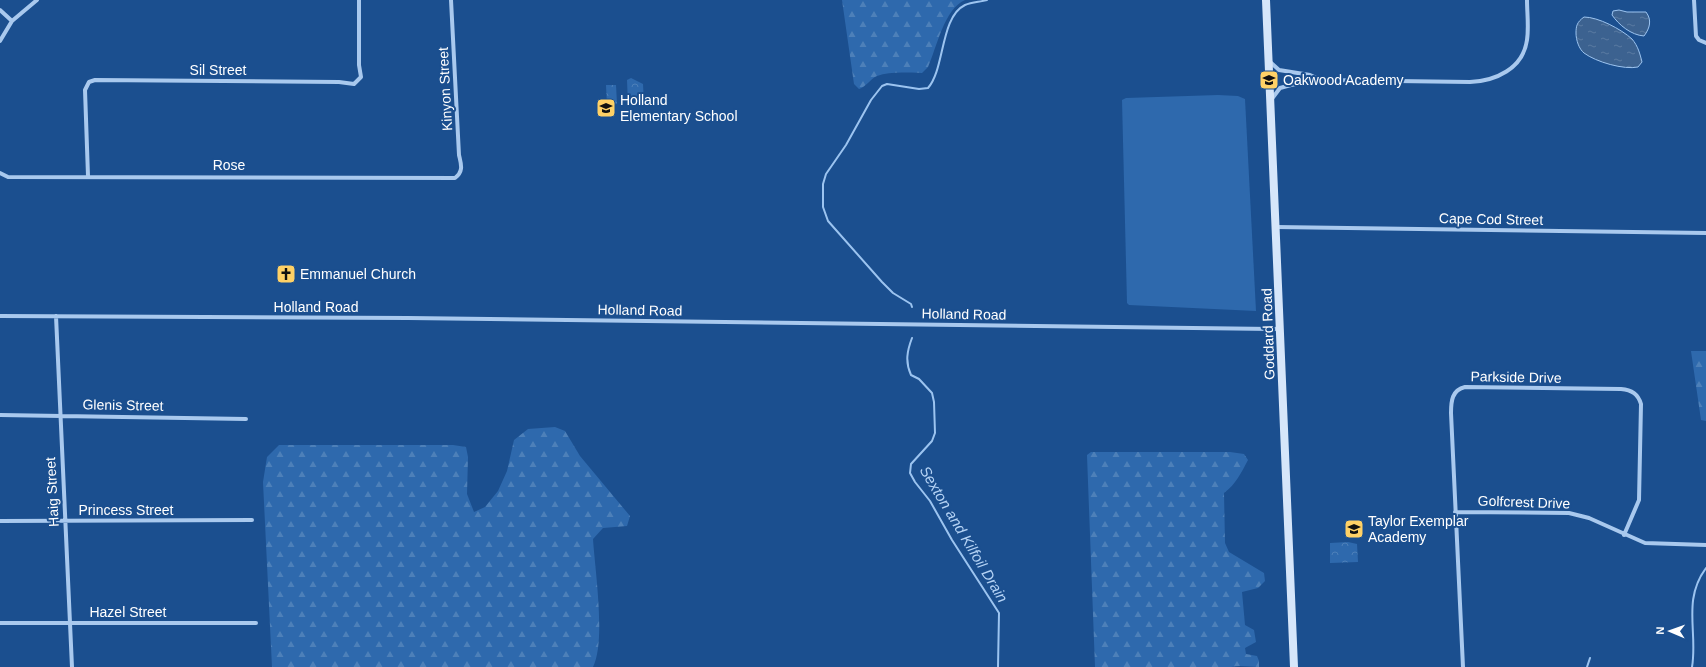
<svg xmlns="http://www.w3.org/2000/svg" width="1706" height="667" font-family="Arial,sans-serif">
  <defs>
    <pattern id="forest-firs" width="22" height="20" patternUnits="userSpaceOnUse"><rect width="22" height="20" fill="#2e69ad"/><path d="M5 1l3.5 6h-7zM16 11l3.5 6h-7z" fill="#4d80b9"/></pattern>
    <pattern id="park-crowns" width="20" height="18" patternUnits="userSpaceOnUse"><rect width="20" height="18" fill="#2e69ad"/><path d="M2 6a3 3 0 1 1 6 0M12 15a3 3 0 1 1 6 0" fill="none" stroke="#4d80b9"/></pattern>
    <pattern id="water-ripples" width="26" height="14" patternUnits="userSpaceOnUse"><rect width="26" height="14" fill="#3c6290"/><path d="M2 4q2-2 4 0t4 0M15 11q2-2 4 0t4 0" fill="none" stroke="#597aa1"/></pattern>
  </defs>
  <rect width="100%" height="100%" fill="#1b4f8f"/>
  <path fill="#2e69ad" d="M1218,95L1238,96L1245,99L1256,311L1129,305L1127,303L1122,100L1126,98Z"/>
  <path fill="url(#forest-firs)" d="M842,0H965C944,9 937,47 928,67L922,73C908,73 890,71 877,76C870,79 866,87 859,89L854,84Z
    M1691,351H1706V421L1701,420Z
    M555,427L565,431L580,456L630,516L627,526L603,528L593,539C595,570 606,641 593,667H272L263,482L267,457L279,445H453L466,447L468,457L467,494L474,512L485,507L498,491L507,471L514,440L528,429Z
    M1091,452H1230L1244,454L1248,460C1241,473 1236,484 1224,493L1225,543L1229,552L1264,573L1265,581L1258,588L1242,592L1245,625L1254,630L1256,642L1245,648L1246,654L1257,656L1259,661V667C1249,667 1241,665 1231,667H1095L1087,455Z"/>
  <path fill="url(#park-crowns)" d="M631,78L643,84L644,104H628L627,80Z
    M606,85H616L617,104L607,105Z
    M1348,542L1357,544L1358,562L1330,563V543Z"/>
  <path fill="url(#water-ripples)" stroke="#9cc4f0" d="M1619,10L1627,12H1646C1652,20 1650,28 1644,36C1631,35 1619,25 1612,15L1613,11Z
    M1584,17C1598,17 1621,29 1632,39C1638,46 1640,54 1642,62L1638,67C1624,70 1596,62 1584,53C1579,49 1576,40 1576,33C1576,26 1577,22 1584,17Z"/>
  <g fill="none" stroke-linecap="round" stroke-linejoin="round">
    <path stroke="#9cc4f0" stroke-width="2" d="M912,307L911,304L893,293L882,282L828,221L823,207V184L826,174L846,145L871,100L882,86L887,84L919,89L928,88C945,69 940,17 965,5C972,2 980,2 987,0
      M912,338C907,351 905,362 911,375L919,379L932,393L934,402L935,433L932,441L911,464L910,473L915,482L930,501L952,540L999,613L998,667
      M1587,667L1590,658
      M1692,667C1698,633 1682,600 1706,568"/>
    <path stroke="#a9c9ee" stroke-width="4" d="M1694,0L1696,36L1699,40L1706,43
      M0,10L12,21
      M0,41L12,21L37,0
      M1269,61L1279,70L1310,75L1321,80
      M1271,100L1280,88L1291,85L1322,80L1470,82C1495,81 1523,69 1527,40C1529,27 1527,13 1527,0
      M0,173L8,177L455,178C464,171 461,164 459,155L451,0
      M88,176L85,90L89,82L95,80L339,82L354,84L361,77L359,65V0
      M1276,227L1706,233
      M0,316L408,318L1280,329
      M56,316L72,667
      M0,415L246,419
      M1455,512L1569,513L1589,518L1645,543L1706,545
      M0,521L252,520
      M0,623H256
      M1463,667L1451,413C1451,401 1452,390 1465,387L1621,389C1632,390 1638,394 1641,404L1639,500L1624,535"/>
    <path stroke="#d6e6fa" stroke-width="8" d="M1266,0L1294,667"/>
  </g>
  <defs>
    <g id="school-square" transform="scale(1)"><rect x="-9" y="-9" width="18" height="18" rx="4" fill="#ffd166" stroke="#1b4f8f"/><path d="M0-5L7-2L0 1L-7-2ZM-4 1L0 2.5L4 1V4Q0 6-4 4Z" fill="#111"/></g>
    <g id="church-square" transform="scale(1)"><rect x="-9" y="-9" width="18" height="18" rx="4" fill="#ffd166" stroke="#1b4f8f"/><path d="M-1.2-6h2.4v3.5h3.3v2.4h-3.3V6h-2.4V-.1h-3.3v-2.4h3.3Z" fill="#111"/></g>
  </defs>
  <g fill-rule="evenodd">
    <use href="#school-square" x="1269" y="80"/>
    <use href="#school-square" x="606" y="108"/>
    <use href="#church-square" x="286" y="274"/>
    <use href="#school-square" x="1354" y="529"/>
  </g>
  <g text-anchor="middle" dominant-baseline="central" stroke-width="4" stroke-linejoin="round" paint-order="stroke">
    <g font-size="14" fill="#fff" stroke="#1b4f8f">
      <text x="218" y="70">Sil Street</text>
      <text transform="translate(445 89) rotate(-93)">Kinyon Street</text>
      <text x="229" y="165">Rose</text>
      <text transform="translate(1491 219) rotate(1)">Cape Cod Street</text>
      <text x="316" y="307">Holland Road</text>
      <text transform="translate(640 310) rotate(1)">Holland Road</text>
      <text transform="translate(964 314) rotate(1)">Holland Road</text>
      <text transform="translate(1268 334) rotate(-92)">Goddard Road</text>
      <text transform="translate(1516 377) rotate(1)">Parkside Drive</text>
      <text transform="translate(123 405) rotate(1)">Glenis Street</text>
      <text transform="translate(52 492) rotate(-93)">Haig Street</text>
      <text transform="translate(1524 502) rotate(2)">Golfcrest Drive</text>
      <text x="126" y="510">Princess Street</text>
      <text x="128" y="612">Hazel Street</text>
    </g>
    <g font-size="14" fill="#fff" stroke="#1b4f8f" text-anchor="start">
      <text x="1283" y="80">Oakwood Academy</text>
      <text x="620" y="100">Holland<tspan x="620" dy="16">Elementary School</tspan></text>
      <text x="300" y="274">Emmanuel Church</text>
      <text x="1368" y="521">Taylor Exemplar<tspan x="1368" dy="16">Academy</tspan></text>
    </g>
    <g font-size="15" font-style="italic" fill="#b5d3f5" stroke="#1b4f8f">
      <text transform="translate(964 534) rotate(59)">Sexton and Kilfoil Drain</text>
    </g>
  </g>
  <g transform="translate(1670 631) rotate(272)" stroke="#1b4f8f" stroke-width="3" paint-order="stroke">
  <path d="M0-3L7 15L0 10L-7 15Z" fill="#ffffff"/>
  <text y="-6" font-size="11" font-weight="bold" text-anchor="middle" fill="#ffffff">N</text>
  </g>
</svg>
